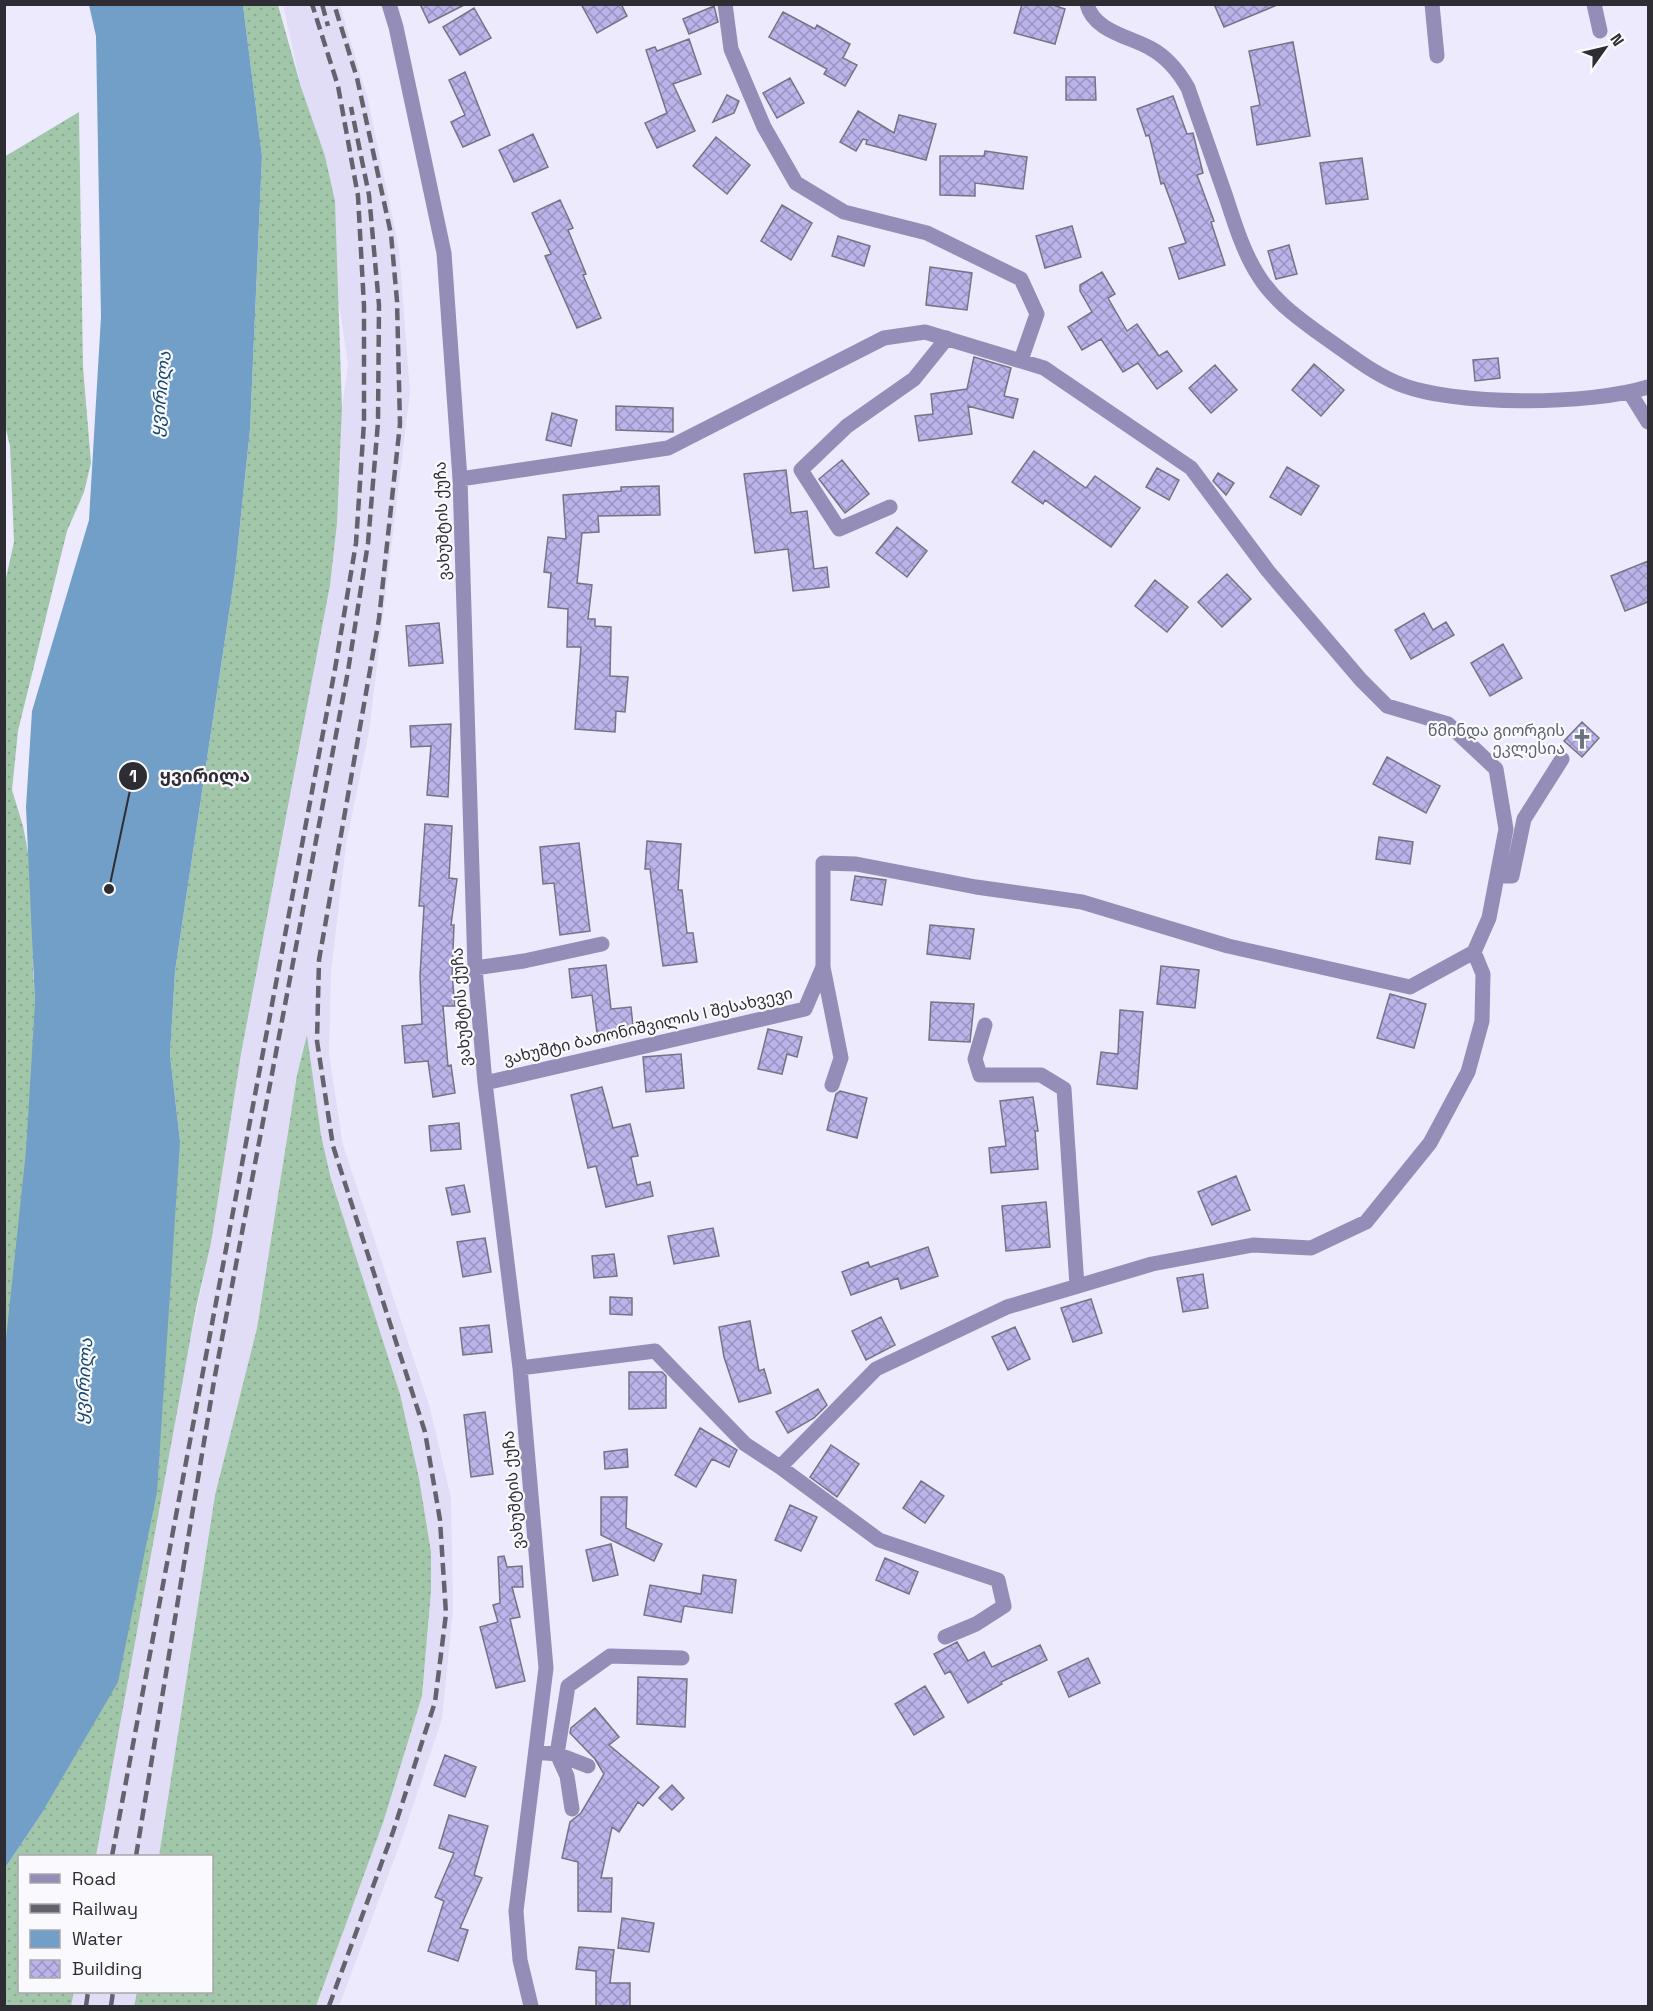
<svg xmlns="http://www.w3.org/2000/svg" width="1653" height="2011" font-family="'Space Grotesk','Noto Sans Georgian',sans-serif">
  <defs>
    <pattern id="grass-dots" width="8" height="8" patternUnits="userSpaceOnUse" patternTransform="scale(1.5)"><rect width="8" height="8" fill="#a1c6a9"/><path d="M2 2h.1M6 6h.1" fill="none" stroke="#8baa92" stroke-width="1.8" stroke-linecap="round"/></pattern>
    <pattern id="building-cross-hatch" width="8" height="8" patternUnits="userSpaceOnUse" patternTransform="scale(1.5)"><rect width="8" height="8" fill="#bab4eb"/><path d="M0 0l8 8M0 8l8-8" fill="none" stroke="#9893bf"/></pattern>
  </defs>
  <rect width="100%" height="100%" fill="#edeafd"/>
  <path fill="#e2ddf7" d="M283,5H340L368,100L399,249L410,392L369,732L346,844L331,973L329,1054L343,1145L430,1408L451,1498L453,1610L442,1719L404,1833L339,2006H316L383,1823L422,1696L431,1591V1552L419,1478L400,1394L331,1179L321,1135L307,1037L297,1075L257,1328L215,1495L159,1856H96L115,1742L118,1682L211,1243L241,1054L303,729L340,466L342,409L348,364L337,290L335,201L325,156L301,87Z
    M74,1992H137L134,2006H71Z"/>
  <path fill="url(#grass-dots)" d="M243,5H278L301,87L325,156L335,201L342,409L337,523L330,585L241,1054L211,1243L196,1308L96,1856H20V1992H74L71,2006H5V1868L40,1816L180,1141L170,1055L175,971L235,573L250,429L262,156Z
    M79,112L83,367L91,463L84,492L67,531L18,731L12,790L23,826L32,873L33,971L45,1154L5,1602L4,587L14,542L10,446L4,421V157Z
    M307,1035L321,1135L331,1179L400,1394L419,1478L431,1552V1591L422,1696L383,1823L316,2006H134L137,1992H212V1856H159L215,1495L257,1328L297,1075Z"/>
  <path fill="#729fc7" d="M89,5H243L262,156L250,429L235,573L175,971L170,1055L180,1141L157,1492L118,1682L40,1816L5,1868L4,1358L26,1151L35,1003L26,807L32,711L89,520L101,317L96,36Z"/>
  <path fill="url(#building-cross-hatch)" stroke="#757384" stroke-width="1.5" d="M420,4H466L429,23Z
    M581,4H621L627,16L597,33Z
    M1022,4H1050L1065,9L1055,44L1014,33Z
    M1214,4H1277V5L1224,27Z
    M714,6L718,22L689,34L683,19Z
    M474,8L491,38L460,55L443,27Z
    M783,12L815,29L817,25L850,44L843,58L857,65L845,86L824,74L827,69L769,37Z
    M689,39L701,74L673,84L695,131L657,148L645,123L667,113L646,50L655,47L657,51Z
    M1293,42L1310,136L1257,145L1251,107L1260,105L1249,51Z
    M465,72L490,135L463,147L451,122L465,115L449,80Z
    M1066,77H1095L1096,100H1066Z
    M790,78L804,103L777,118L763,93Z
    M727,95L739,101L734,113L713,122Z
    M1173,96L1187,134L1193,133L1203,173L1197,175L1214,221L1211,222L1225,265L1179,279L1169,248L1186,243L1164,183L1161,184L1149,135L1146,136L1137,109Z
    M858,111L894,133L899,115L936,124L926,160L866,144L867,140L863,139L856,151L840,142Z
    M533,134L548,167L514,182L499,150Z
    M716,137L750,165L727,194L693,166Z
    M985,151L1027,157L1023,189L975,183V196L940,195V156H984Z
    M1362,158L1368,199L1326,204L1320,163Z
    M560,200L573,228L568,230L586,274L583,275L601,318L577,328L545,256L551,254L532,213Z
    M782,205L812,223L791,260L761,241Z
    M1072,226L1081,257L1045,268L1036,236Z
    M838,236L870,246L864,266L832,256Z
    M1289,245L1297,274L1276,279L1268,251Z
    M930,267L972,273L967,310L926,305Z
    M1102,272L1115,294L1108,298L1127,331L1137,324L1159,356L1167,351L1182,371L1157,389L1138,363L1123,372L1101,339L1082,350L1068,327L1092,312L1080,291V285Z
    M974,357L1011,368L1004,396L1018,399L1013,418L968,406L972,434L919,441L915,416L933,414L931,394L967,389Z
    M1498,358L1500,378L1475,381L1473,360Z
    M1314,364L1344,390L1321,416L1292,390Z
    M1215,365L1237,390L1211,413L1189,388Z
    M616,406L673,408V432L616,430Z
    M552,413L577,420L571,446L546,440Z
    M1034,451L1086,488L1095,476L1140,508L1111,547L1045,500L1043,504L1012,482Z
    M842,460L869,494L845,513L819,479Z
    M1287,467L1319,486L1301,515L1270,497Z
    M1157,468L1179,480L1169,500L1146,487Z
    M786,470L791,513L807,511L814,569L827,567L829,587L793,591L788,549L755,553L744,474Z
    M1218,473L1234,483L1226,495L1213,481Z
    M659,486L660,515L598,516L599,532L582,533L577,583L592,585L588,619H595V626L611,627L610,676L628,677L625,712L616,711L615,732L575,729L581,647H567L568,609L548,607L551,573L544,572L548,537L566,539L563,495L621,491V487Z
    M897,527L927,551L907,577L876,553Z
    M1648,561V602L1625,611L1611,576Z
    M1227,574L1251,599L1222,627L1198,602Z
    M1155,580L1188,607L1167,632L1135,606Z
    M1424,613L1433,630L1446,622L1454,635L1411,659L1395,630Z
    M439,623L443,663L409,666L406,626Z
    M1503,644L1522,678L1490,696L1471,663Z
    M1582,722L1599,738L1582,757L1564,741Z
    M451,724L448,797L427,795L431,746L411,747L410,726Z
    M1387,757L1440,786L1426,813L1373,784Z
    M425,824L452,826L449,878L457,879L451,925H454L452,975L455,1006H443L448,1066L451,1065L455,1093L433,1097L428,1061L405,1063L402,1026L422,1024L420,976L424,906H419Z
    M1379,837L1413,842L1410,864L1376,859Z
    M647,841L681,844L678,890H682L687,933H693L697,962L663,966L650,869H645Z
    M579,843L590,931L560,935L554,883L543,884L540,847Z
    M855,876L886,880L882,905L851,900Z
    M930,925L974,929L970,959L927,954Z
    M606,965L611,1009L631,1007L634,1036L598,1040L592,995L572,998L569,969Z
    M1161,966L1199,970L1195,1008L1157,1004Z
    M1390,994L1426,1004L1414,1048L1377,1038Z
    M931,1002L974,1004L970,1042L929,1040Z
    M1120,1010L1143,1012L1137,1089L1097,1084L1101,1052L1118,1054Z
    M768,1029L802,1037L797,1057L787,1054L782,1074L758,1069Z
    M681,1054L684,1088L646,1092L643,1057Z
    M602,1087L613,1128L630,1124L638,1156L631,1157L637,1185L650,1182L653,1196L606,1207L596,1166L588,1168L571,1095Z
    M840,1091L867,1098L857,1138L827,1130L836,1094Z
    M1033,1097L1038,1131H1035L1038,1169L991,1173L989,1148L1006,1146L1000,1101Z
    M459,1123L461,1149L431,1151L429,1126Z
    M1236,1176L1250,1210L1212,1225L1198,1192Z
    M464,1185L470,1212L452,1215L446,1188Z
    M1046,1202L1050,1247L1006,1251L1002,1206Z
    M713,1228L719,1256L674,1264L668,1236Z
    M485,1238L491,1272L463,1277L457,1242Z
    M928,1247L938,1276L901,1289L898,1278L851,1295L842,1272L868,1262L870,1267Z
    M614,1254L617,1276L594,1278L592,1256Z
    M1203,1274L1208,1308L1183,1312L1177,1278Z
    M610,1297L632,1298V1315L610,1314Z
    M1091,1299L1102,1333L1073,1342L1061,1308Z
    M881,1317L895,1345L866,1360L852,1331Z
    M750,1321L759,1371L764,1369L771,1393L739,1402L724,1357L719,1327Z
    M489,1325L492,1352L463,1355L460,1328Z
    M1015,1327L1030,1359L1008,1370L992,1337Z
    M629,1372H662L666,1376V1408L629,1409Z
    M818,1389L827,1405L814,1418L788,1433L776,1412Z
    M485,1412L493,1474L471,1477L464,1415Z
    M700,1428L737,1450L729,1467L712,1459L696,1487L675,1475Z
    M831,1445L859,1464L837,1497L810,1477Z
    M627,1449L628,1467L605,1469L604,1452Z
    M921,1481L944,1496L925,1523L903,1508Z
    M601,1497H627L626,1528L662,1544L654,1561L601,1535Z
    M790,1505L817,1517L801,1551L775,1540Z
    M611,1544L618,1575L593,1581L586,1550Z
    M504,1556L507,1567L522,1566L523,1587H512L520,1617L510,1619L525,1681L496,1688L480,1627L498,1622L493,1605L500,1603L498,1557Z
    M885,1558L918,1572L909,1594L876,1580Z
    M703,1575L736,1580L732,1613L684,1606L681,1622L644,1615L650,1585L701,1594Z
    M957,1642L968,1661L984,1652L992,1667L1040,1645L1047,1660L1001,1682L1002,1684L968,1703L950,1671L945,1674L934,1654Z
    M1088,1658L1100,1683L1069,1697L1058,1672Z
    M638,1677L687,1679L685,1727L637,1724Z
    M925,1686L944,1717L914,1735L895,1704Z
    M595,1708L619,1737L609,1745L659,1787L643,1806L638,1802L619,1832L612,1827L601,1878H612L611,1912L578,1911V1862L562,1858L570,1822L581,1813L604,1774L595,1759L570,1733L571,1728Z
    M445,1755L476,1767L465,1797L434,1785Z
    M672,1785L684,1798L672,1810L659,1798Z
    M449,1815L488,1826L474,1875L482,1878L460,1928L468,1930L458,1961L428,1951L444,1901L435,1897L454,1853L439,1848Z
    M622,1918L654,1923L649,1952L618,1948Z
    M579,1947L614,1950L610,1983H630V2007H596V1971L576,1969Z"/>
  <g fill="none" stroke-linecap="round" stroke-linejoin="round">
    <path stroke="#948db7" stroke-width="15" d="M389,4L396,27L444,253L460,479L475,968L485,1083L520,1368L546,1668L516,1911L520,1960L531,2006
      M725,4L731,49L764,127L796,183L844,212L927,233L1021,279L1037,314L1021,360
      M1087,4C1093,31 1131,37 1150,48C1167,57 1179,72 1188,88C1201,125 1214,162 1227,200C1235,225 1244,253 1258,275C1274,301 1297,317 1320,334C1345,351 1369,371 1397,383C1453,407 1591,405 1648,387
      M1432,4L1437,56
      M1594,4L1600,31
      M1630,393L1648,422
      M460,479L668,448L884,338L925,332L1044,368L1191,468L1268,571L1361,680L1387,706L1448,724L1496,769L1506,829L1489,918L1474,952L1410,987L1228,946L1082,902L976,887L856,864L823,863V967L805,1009L485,1083
      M890,507L839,529L801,470L847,426L914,379L947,338
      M1497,876H1512L1524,819L1562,759
      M823,967L841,1058L832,1085
      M475,968L524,961L602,944
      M985,1025L975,1059L980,1075H1041L1064,1089L1077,1286
      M520,1368L655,1351L745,1444L780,1467L876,1369L1007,1307L1152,1264L1253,1245L1311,1248L1366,1222L1430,1143L1468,1072L1482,1021L1483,974L1474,952
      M780,1467L879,1540L998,1580L1004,1606L976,1624L945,1637
      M536,1752L557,1754L568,1686L610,1656L682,1658
      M572,1809L567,1776L557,1754L588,1766"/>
    <path stroke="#64636d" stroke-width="4.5" stroke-dasharray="12 6" stroke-linecap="butt" d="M322,4L328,26
      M112,1856L335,669L356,543L364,422V306L358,196L338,86L312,4
      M136,1856L214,1381L348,671L368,543L378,422L379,305L369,195L351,107
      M86,2006L88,1992
      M111,2006L113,1992
      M329,2006L393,1832L435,1702L446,1614L440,1520L425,1432L333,1146L317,1041L319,960L379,619L400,424L397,301L391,234L357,78L334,4"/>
  </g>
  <defs>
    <g id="church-bare" transform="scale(1.62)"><path d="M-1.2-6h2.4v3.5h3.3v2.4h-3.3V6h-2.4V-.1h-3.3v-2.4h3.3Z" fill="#6b7280" stroke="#fafafe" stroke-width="2.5" paint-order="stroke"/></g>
  </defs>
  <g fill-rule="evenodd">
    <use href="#church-bare" x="1582" y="739"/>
  </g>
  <g text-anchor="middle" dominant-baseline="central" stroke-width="4.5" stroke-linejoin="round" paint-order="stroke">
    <g font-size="16" fill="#2e2d34" stroke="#fafafe">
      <text transform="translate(442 521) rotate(-92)">ვახუშტის ქუჩა</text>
      <text transform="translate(461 1007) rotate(-94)">ვახუშტის ქუჩა</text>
      <text transform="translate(648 1026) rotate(-13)">ვახუშტი ბათონიშვილის I შესახვევი</text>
      <text transform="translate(513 1490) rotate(-95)">ვახუშტის ქუჩა</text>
    </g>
    <g font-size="16" fill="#5b616d" stroke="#fafafe" text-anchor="end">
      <text x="1565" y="730">წმინდა გიორგის<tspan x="1565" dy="18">ეკლესია</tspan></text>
    </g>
    <g font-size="18" font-style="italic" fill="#154970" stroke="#fafafe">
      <text transform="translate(160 394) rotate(-84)">ყვირილა</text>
      <text transform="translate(83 1381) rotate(-86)">ყვირილა</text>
    </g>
  </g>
  <path fill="none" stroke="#2e2d34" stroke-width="2" d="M109 889L133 776"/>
  <g fill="#2e2d34" stroke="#fafafe" stroke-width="2">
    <circle cx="109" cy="889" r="6"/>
    <circle cx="133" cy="776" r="15"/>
  </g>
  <g font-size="18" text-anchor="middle" font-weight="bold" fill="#fff">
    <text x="133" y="782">1</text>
  </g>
  <g font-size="18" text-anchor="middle" font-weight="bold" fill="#2e2d34" stroke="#fafafe" stroke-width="4.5" stroke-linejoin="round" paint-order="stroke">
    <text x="205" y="782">ყვირილა</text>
  </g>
  <rect width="1653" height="2011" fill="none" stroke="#2e2d34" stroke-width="12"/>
  <rect x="18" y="1855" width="195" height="138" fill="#fafafe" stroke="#a8a8ad" stroke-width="1.5"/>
  <rect x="30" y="1874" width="30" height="9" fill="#948db7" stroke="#a8a8ad" stroke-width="1.5"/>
  <text x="72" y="1885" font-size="18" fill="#2e2d34">Road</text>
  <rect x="30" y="1904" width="30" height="9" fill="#64636d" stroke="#a8a8ad" stroke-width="1.5"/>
  <text x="72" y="1915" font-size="18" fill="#2e2d34">Railway</text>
  <rect x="30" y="1930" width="30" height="18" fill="#729fc7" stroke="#a8a8ad" stroke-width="1.5"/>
  <text x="72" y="1945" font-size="18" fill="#2e2d34">Water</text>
  <rect x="30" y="1960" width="30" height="18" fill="url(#building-cross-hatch)" stroke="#a8a8ad" stroke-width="1.5"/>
  <text x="72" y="1975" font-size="18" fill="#2e2d34">Building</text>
  <g transform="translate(1605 48) rotate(56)" stroke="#fafafe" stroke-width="4.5" paint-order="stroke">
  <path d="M0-4.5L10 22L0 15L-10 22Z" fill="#2e2d34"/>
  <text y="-9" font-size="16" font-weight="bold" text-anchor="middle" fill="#2e2d34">N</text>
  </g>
</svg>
